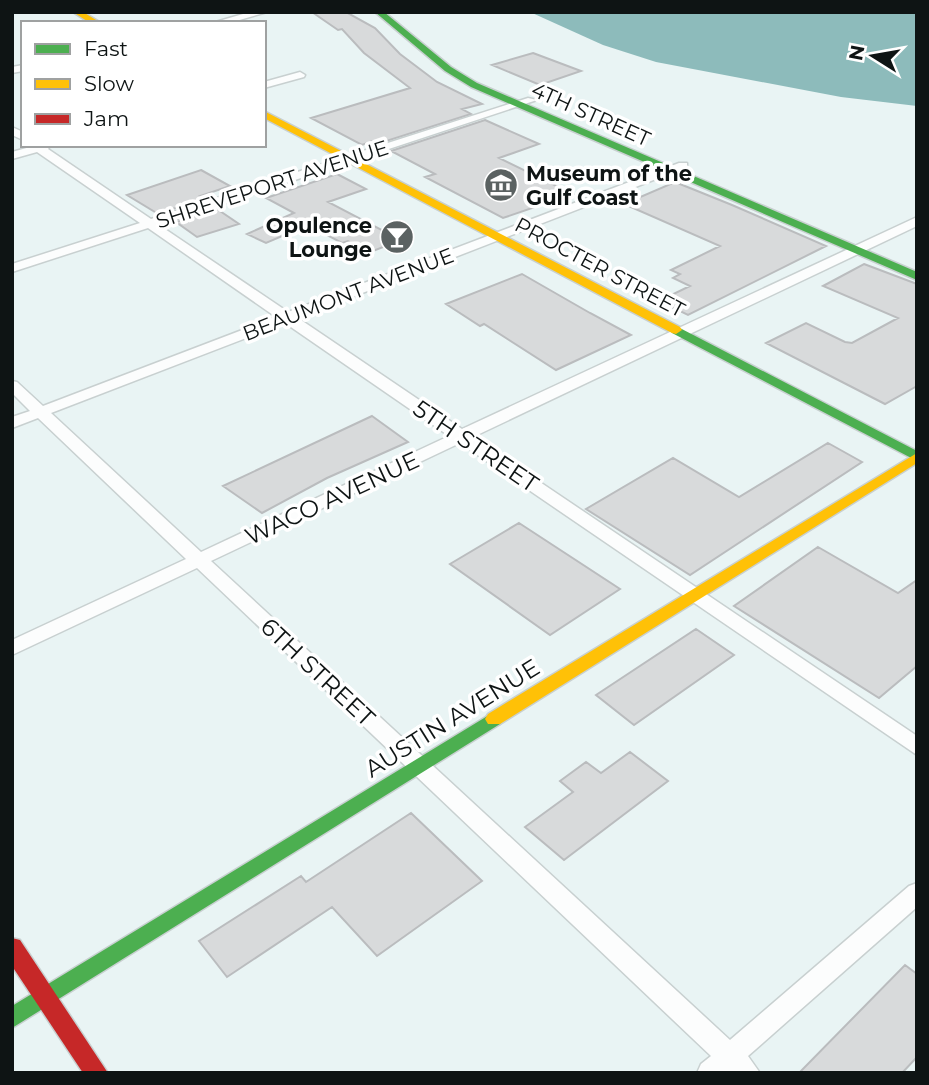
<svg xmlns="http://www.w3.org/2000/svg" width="929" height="1085" font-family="Montserrat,sans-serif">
  <rect width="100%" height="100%" fill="#e9f4f4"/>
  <path fill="#8dbbbb" d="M530,12H917V106L841,97L656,62L603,45Z"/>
  <path fill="#d8dadb" stroke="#babcbe" stroke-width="2" d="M312,12H346L375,28L400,54L437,82L482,104L462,109L471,114L377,144L372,141L362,145L311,118L410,88L364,53L342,29L338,30Z
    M533,53L581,71L540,85L492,65Z
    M485,120L539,144L499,158L573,194L503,218L425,177L435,174L391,151Z
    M201,170L230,186L200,196L204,199L163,212H155L127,195Z
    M337,174L366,189L328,202L401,240L368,253L348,241L342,243L308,225L266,243L247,234L294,213L266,198Z
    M675,182L732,205L826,246L688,315L659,301L690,286L673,278L680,274L671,270L720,246L624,204Z
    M217,209L239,224L197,237L176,222Z
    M864,264L917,284V386L885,404L766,343L806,323L845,342L852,343L898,318L823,286Z
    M522,274L590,313L631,335L556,370L484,324L480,326L446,304Z
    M372,416L408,442L327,478L262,513L223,486Z
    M828,443L862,462L690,575L586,509L673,458L739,497Z
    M519,523L620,589L550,635L450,564Z
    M818,547L898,593L917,580V666L879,698L734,606Z
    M696,629L734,655L634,725L596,695Z
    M630,752L668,781L564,860L525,827L573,792L560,781L586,762L601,773Z
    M411,813L482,881L377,956L332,907L227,977L199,941L301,876L306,882Z
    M905,965L917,974V1057L902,1073H799Z"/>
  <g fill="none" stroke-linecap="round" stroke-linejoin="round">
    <g stroke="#c8d0d0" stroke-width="3">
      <path id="street" d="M250,12H267L229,23H212Z
        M23,65V71L12,73V67Z
        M300,72L305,75L304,77L264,88V82Z
        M528,98L537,100L159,225L288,312L679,163H687V167L298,318L462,429L917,217V226L473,437L917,736V755L460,443L211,561L730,1040L909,886L917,883V907L748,1056L760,1073H697L701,1064L711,1056L197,568L12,655V640L186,559L38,418L12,428V417L30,411L12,393V381L17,382L43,406L276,317L148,228L12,272V264L140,223L37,152L12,159V152L30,147L29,145H51L48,149L151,219ZM285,323L449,436L201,552L51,413Z
        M12,127L23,132V140L12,135Z"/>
    </g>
    <g stroke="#c8d0d0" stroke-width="3">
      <path id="fast" d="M375,12H384L451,67L477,83L917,272V280L471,87L445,71Z
        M676,326L917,451V461L672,333L670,330Z
        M494,712L500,714L503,719L500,724L12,1028V1006Z"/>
    </g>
    <g stroke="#c8d0d0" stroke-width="3">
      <path id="slow" d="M73,12H83L101,23H90Z
        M264,111L680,327L682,330L676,334L672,333L264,118Z
        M917,453V463L500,724H488L485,719L488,714Z"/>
    </g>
    <g stroke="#c8d0d0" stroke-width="3">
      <path id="jam" d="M12,938L20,940L108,1073H83L12,966Z"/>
    </g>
    <use href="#street" fill="#fcfdfd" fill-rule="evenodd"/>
    <use href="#fast" fill="#4caf50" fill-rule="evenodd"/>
    <use href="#slow" fill="#ffc107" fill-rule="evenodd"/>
    <use href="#jam" fill="#c62828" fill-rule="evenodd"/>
  </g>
  <defs>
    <g id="museum-disc" transform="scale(1.75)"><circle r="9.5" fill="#5b6262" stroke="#fff"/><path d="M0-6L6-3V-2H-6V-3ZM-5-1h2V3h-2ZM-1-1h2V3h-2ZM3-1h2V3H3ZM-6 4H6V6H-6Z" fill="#fff"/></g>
    <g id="bar-disc" transform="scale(1.75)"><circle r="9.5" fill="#5b6262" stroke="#fff"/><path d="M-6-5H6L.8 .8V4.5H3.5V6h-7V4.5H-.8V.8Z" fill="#fff"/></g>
  </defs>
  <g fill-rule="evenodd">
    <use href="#museum-disc" x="501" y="185"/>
    <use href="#bar-disc" x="397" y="237"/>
  </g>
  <g text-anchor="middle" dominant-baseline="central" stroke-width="7" stroke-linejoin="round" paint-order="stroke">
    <g font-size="21" fill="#0e1414" stroke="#fff">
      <text transform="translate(591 114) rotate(24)">4TH STREET</text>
      <text transform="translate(272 184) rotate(-18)">SHREVEPORT AVENUE</text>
      <text transform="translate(600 267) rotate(28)">PROCTER STREET</text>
      <text transform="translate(348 294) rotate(-21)">BEAUMONT AVENUE</text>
    </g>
    <g font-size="21" font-weight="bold" fill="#0e1414" stroke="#fff" text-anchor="start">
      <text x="526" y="173">Museum of the<tspan x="526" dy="24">Gulf Coast</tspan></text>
      <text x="372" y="225" text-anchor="end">Opulence<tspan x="372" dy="24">Lounge</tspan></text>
    </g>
    <g font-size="24" fill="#0e1414" stroke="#fff">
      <text transform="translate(476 446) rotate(34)">5TH STREET</text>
      <text transform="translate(332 498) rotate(-25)">WACO AVENUE</text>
      <text transform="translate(318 672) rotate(43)">6TH STREET</text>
      <text transform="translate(452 718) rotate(-32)">AUSTIN AVENUE</text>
    </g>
  </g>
  <rect width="929" height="1085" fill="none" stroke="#0e1414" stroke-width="28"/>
  <rect x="21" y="21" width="245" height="126" fill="#ffffff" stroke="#9fa1a1" stroke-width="2"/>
  <rect x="35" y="44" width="35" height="10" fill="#4caf50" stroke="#9fa1a1" stroke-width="2"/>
  <text x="84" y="56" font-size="21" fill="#0e1414">Fast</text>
  <rect x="35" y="79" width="35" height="10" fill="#ffc107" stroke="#9fa1a1" stroke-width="2"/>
  <text x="84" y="91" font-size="21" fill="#0e1414">Slow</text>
  <rect x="35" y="114" width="35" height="10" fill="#c62828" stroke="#9fa1a1" stroke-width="2"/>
  <text x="84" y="126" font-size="21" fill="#0e1414">Jam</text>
  <g transform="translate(873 56) rotate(281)" stroke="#ffffff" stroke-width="5" paint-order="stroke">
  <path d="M0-5L12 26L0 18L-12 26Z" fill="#0e1414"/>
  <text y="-10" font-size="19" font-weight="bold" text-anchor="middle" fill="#0e1414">N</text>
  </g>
</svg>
